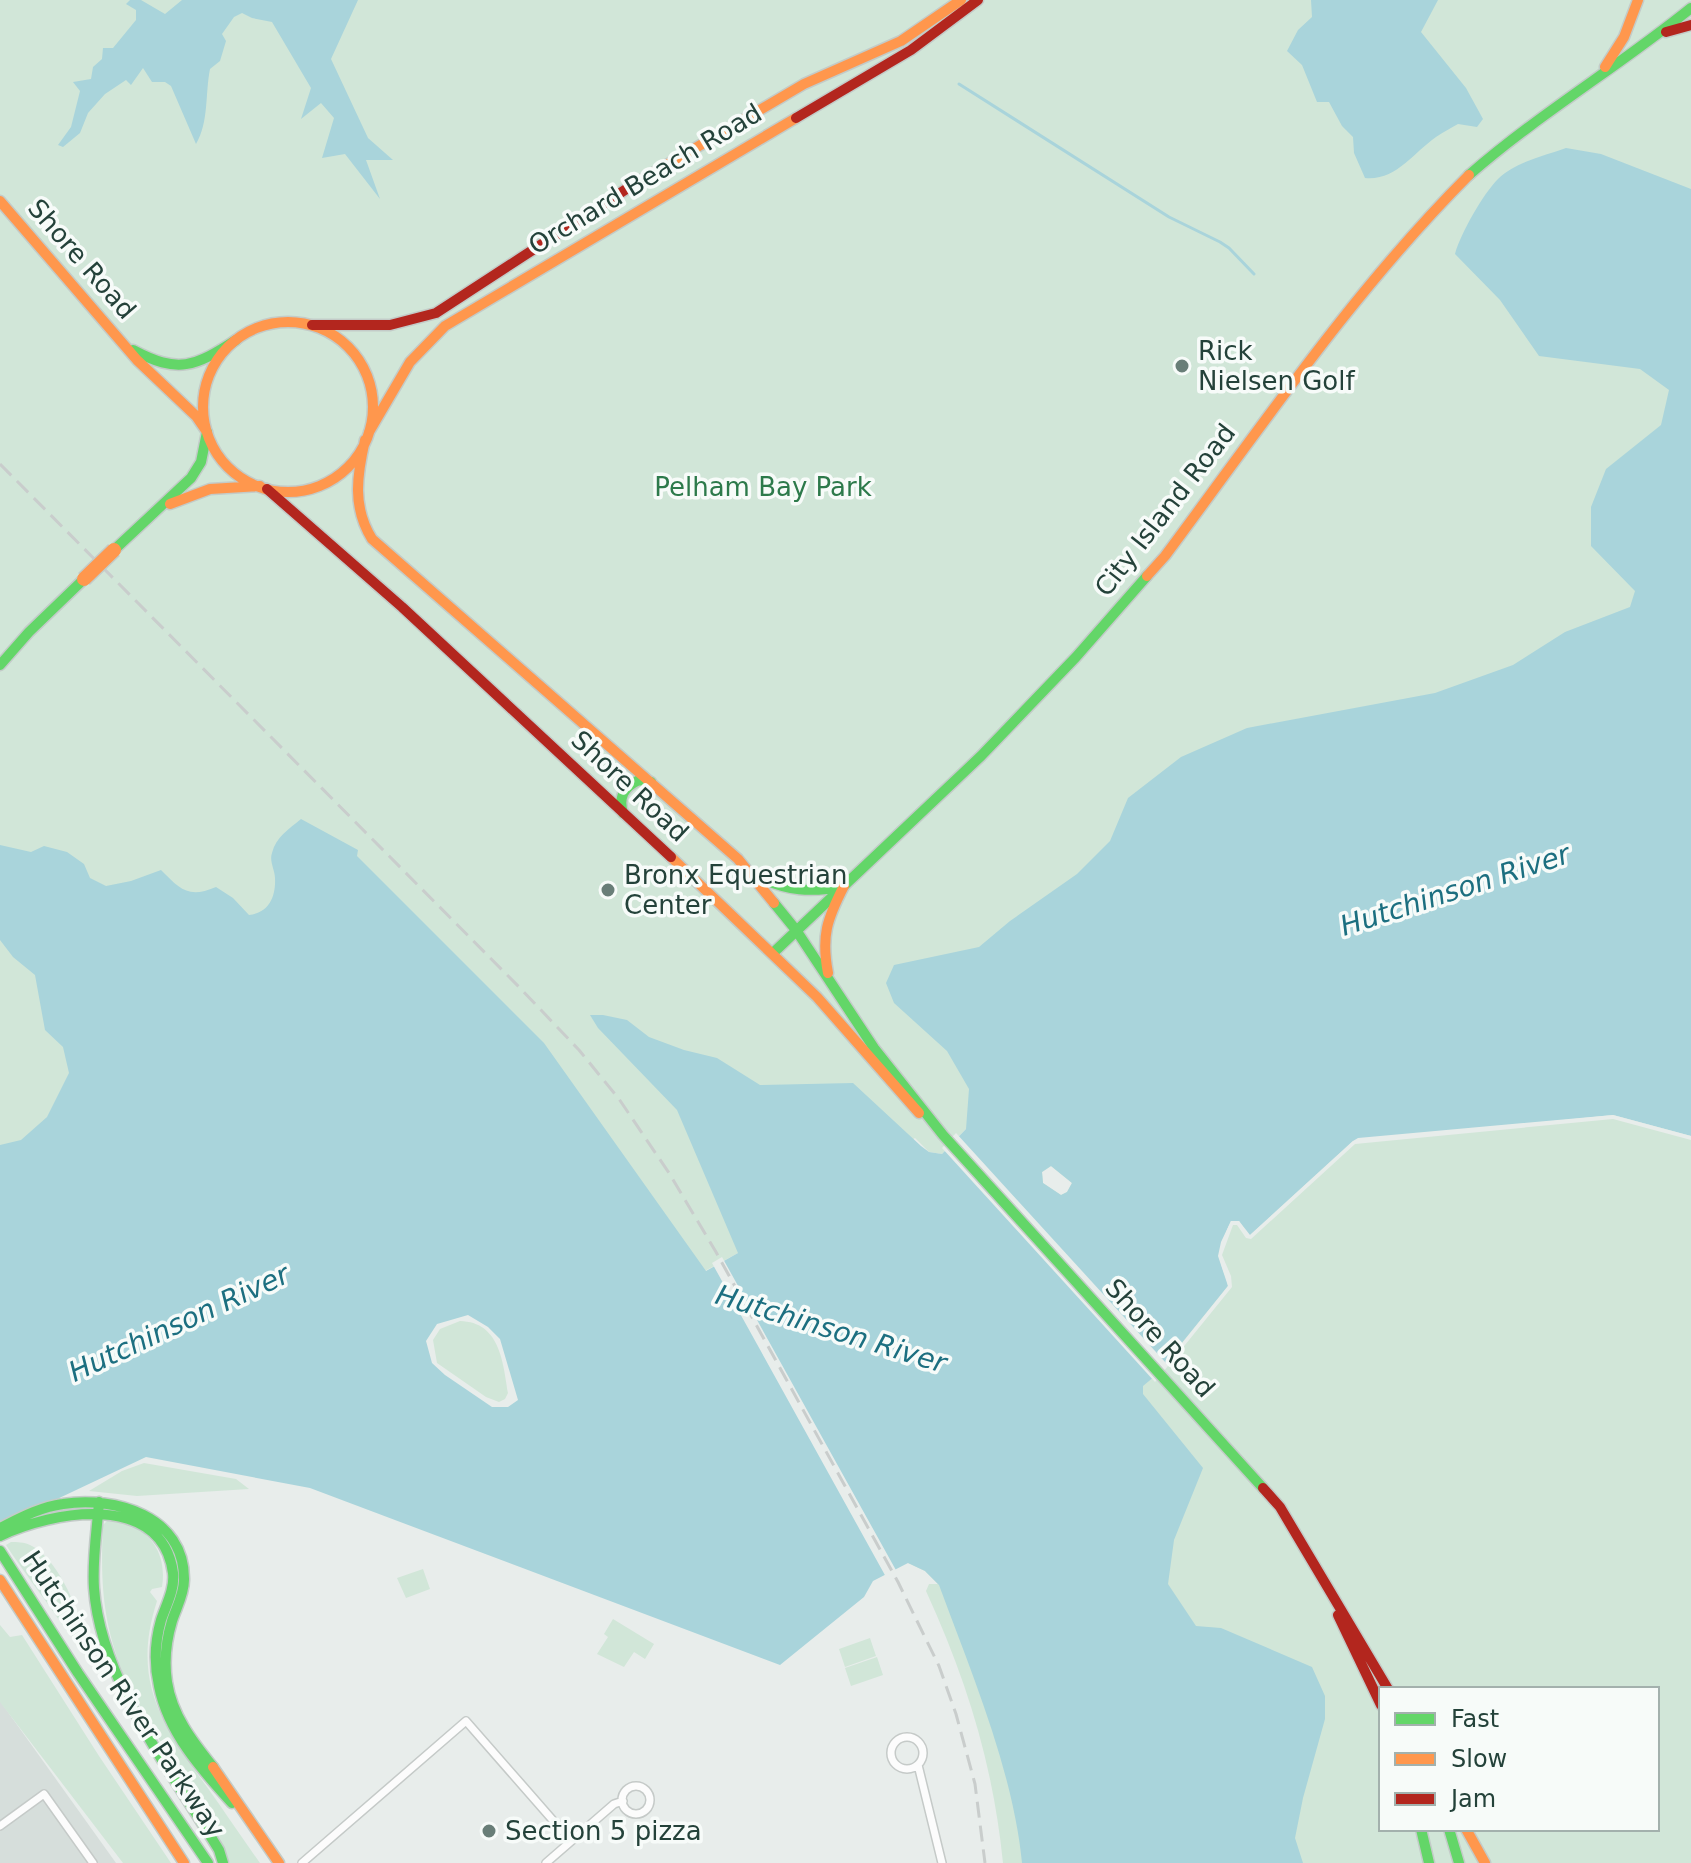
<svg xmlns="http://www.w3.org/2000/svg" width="1691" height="1863" font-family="'DejaVu Sans',sans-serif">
  <rect width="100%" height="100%" fill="#e8edeb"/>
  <path fill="#d6dedb" d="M0,1701L116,1863H0Z"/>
  <path fill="#d1e6d8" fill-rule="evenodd" d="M0,0H1691V658L1065,1195L1057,1196L966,1129L942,1154L929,1152L915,1138L738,1253L705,1271L0,1338ZM1051,1166L1072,1183L1067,1192L1061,1195L1043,1183L1042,1172Z
    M1613,1115L1691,1136V1863H1003C993,1764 967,1681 926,1591L929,1584H938L925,1571L908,1563L1035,1506L1228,1286L1218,1256L1231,1221H1239L1250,1235L1353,1141ZM1381,1689H1657V1829H1381Z
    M460,1321C500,1322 503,1362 508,1393L505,1399L499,1402L486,1397L437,1363L433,1340L440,1329Z
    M144,1463L236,1479L249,1489L137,1496L89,1491L122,1471Z
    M107,1521C146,1522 168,1550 162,1587L152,1589L150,1592L157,1601C131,1681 162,1725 207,1787C225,1812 242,1838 260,1863H230L127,1683C103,1627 100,1585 103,1525Z
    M11,1542C17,1542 24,1542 30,1545C55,1556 79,1606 81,1632L76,1638L68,1633C48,1603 25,1574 6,1545Z
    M423,1569L430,1589L406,1598L397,1578Z
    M613,1619L654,1644L645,1659L634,1652L624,1667L597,1654L608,1637L604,1634Z
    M0,1625L10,1637L22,1635L99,1756L171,1863H123L0,1702Z
    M870,1638L876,1656L845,1667L839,1649Z
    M877,1657L883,1675L851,1686L845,1668Z"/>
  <path fill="#a9d4db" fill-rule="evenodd" d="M130,0H141L165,14L182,0H358L331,59L368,138L393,160H366L380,199L345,154L322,158L334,118L321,103L301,119L311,88L272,22L252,18L242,13L234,17L222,34L226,41L220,61L210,69C205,94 209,122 196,144L171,86L165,82H152L143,68L131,85L126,80L105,94L88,113L80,133L63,147L58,145L71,127L80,91L73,82L91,79L93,67L102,59L103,48H113L136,20V10L126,4Z
    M1311,0H1438L1421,32L1466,88L1483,119L1477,127L1458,124C1451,128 1443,132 1436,137C1413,153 1396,181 1365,178L1354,153L1353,137L1342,126L1329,102H1317L1302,65L1287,51L1298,30L1312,17Z
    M1566,148L1601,154L1691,189V1136L1613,1115L1353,1141L1249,1236L1239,1221H1231C1225,1233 1217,1254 1222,1267C1224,1274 1227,1278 1228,1286L1155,1376L1143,1386V1394L1203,1468L1174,1540L1168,1584L1196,1626L1221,1628L1312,1667L1325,1696V1719L1303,1798L1295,1838L1303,1863H1022C1013,1770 971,1672 939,1585L925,1571L908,1563L873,1581L864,1597L780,1665L310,1488L146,1457L0,1526V1145L21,1140L47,1117L69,1073L63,1047L45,1030L35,975L13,957L0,940V845L31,852L44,846L67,852L84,864L90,878L106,886L131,881L161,870C180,889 188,899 216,887L233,898L249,915C268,913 276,898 275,878C275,870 269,861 272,853C276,837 289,829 301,819L358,850L357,856L544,1043L706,1271L738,1253L677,1110L598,1028L590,1015H603L627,1020L649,1037L684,1050L717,1058L760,1085L853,1083L921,1146L929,1152L942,1154L966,1129L969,1089L947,1051L894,1003L886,983L894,965L979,947L1010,921L1077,874L1110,841L1128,798L1181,757L1247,728L1435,693L1513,665L1565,632L1630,607L1635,591L1591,546V507L1606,469L1661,425L1669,390L1640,369L1539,356L1500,300L1455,254C1461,233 1483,194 1498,179C1515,162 1544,156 1566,148ZM1051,1166L1072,1183L1067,1192L1061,1195L1043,1183L1042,1172ZM468,1315L488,1327L500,1339L518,1400L508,1407H492L445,1375L432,1363L426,1341L437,1324Z"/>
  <path fill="#e8edeb" d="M1613,1115L1691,1136V1140L1613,1119L1355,1144L1251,1239L1246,1238L1237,1225H1233L1222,1255L1231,1276L1232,1287L1155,1382L942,1148L956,1133L1166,1363L1228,1286L1218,1256L1221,1242L1231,1221H1239L1250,1235L1353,1141L1358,1138Z
    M722,1257L897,1572L886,1577L712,1263Z"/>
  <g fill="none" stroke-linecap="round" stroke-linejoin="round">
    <path stroke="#a9d4db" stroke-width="3" d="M959,84L1169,217L1220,242L1229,248L1254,274"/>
    <g stroke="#c5cac8" stroke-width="10">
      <path id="street" d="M891 1753a16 16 0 1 1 32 0a16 16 0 1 1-32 0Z
        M918,1765L942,1863
        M622 1800a14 14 0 1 1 28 0a14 14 0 1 1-28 0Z
        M0,1826L44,1794L93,1863
        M302,1863L466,1721L571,1841
        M546,1863L614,1804L623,1801"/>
    </g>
    <g stroke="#c3cbc8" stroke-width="13">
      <path id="fast" d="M1469,175C1540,113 1618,67 1691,8
        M133,350C178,374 195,367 236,340
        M114,550L191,478L201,462L207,432
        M0,665L29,632L84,579
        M623,813C618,797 624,787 639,780L651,782
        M757,876C787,891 811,893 844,886
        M774,903L796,930L874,1048L943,1135L1263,1488
        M773,953L981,756L1076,657L1147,576
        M99,1502C97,1530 92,1560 94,1588C100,1679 172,1773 219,1850L223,1863
        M0,1528C20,1518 40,1507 63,1504C115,1496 185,1516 184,1580C184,1595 176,1608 172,1621C166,1641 164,1662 167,1682C172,1715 192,1741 213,1767
        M0,1536C52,1511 162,1491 173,1573C175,1589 166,1605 161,1620C155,1641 154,1664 159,1686C168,1732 201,1769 232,1803
        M0,1551L78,1673L208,1863
        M1421,1829L1429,1863
        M1449,1829L1459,1863"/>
    </g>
    <g stroke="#c3cbc8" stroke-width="13">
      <path id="slow" d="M1605,67L1624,37L1638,0
        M631,186L804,84L901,41L961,0
        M0,201L137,360L196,416L207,432
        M203 407a85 85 0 1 1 170 0a85 85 0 1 1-170 0Z
        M369,432L410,362L445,326L796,118
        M365,440C357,475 352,507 372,539L738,859L774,903
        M170,504L210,489L260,486
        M1147,576L1165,556C1262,426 1354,290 1469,175
        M671,857L817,997L919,1113
        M828,973C821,936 827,919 844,886
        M0,1580L184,1863
        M213,1767L279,1863
        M1466,1829L1485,1863"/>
    </g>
    <g stroke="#c3cbc8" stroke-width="13">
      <path id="jam" d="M1666,32L1691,25
        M796,118L911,50L978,0
        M312,325H390L436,313L631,186
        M267,489L402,607L671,857
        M1263,1488L1280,1507L1388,1689
        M1338,1615L1381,1705"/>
    </g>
    <use href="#street" stroke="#fcfcfc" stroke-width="7"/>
    <use href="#fast" stroke="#63d668" stroke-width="10"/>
    <use href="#slow" stroke="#ff974d" stroke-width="10"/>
    <use href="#jam" stroke="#b3261e" stroke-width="10"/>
    <path stroke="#c9cdcc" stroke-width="3" stroke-dasharray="16 8" stroke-linecap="butt" d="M0,464L520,988L579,1050L619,1099L669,1173L716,1252L898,1582L939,1666L956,1714L975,1784L985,1863"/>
    <g stroke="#c3ccc9" stroke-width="17" stroke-linecap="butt">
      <path id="slow-bridge" d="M84,579L114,550"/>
    </g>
    <use href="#slow-bridge" stroke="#ff974d" stroke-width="14"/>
  </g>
  <g fill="#697e78" stroke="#f7fbf9" stroke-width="3">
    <circle cx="1182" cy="366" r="8"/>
    <circle cx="608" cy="890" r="8"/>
    <circle cx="489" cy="1831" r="8"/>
  </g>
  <g text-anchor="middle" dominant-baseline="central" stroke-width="7" stroke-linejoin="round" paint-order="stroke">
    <g font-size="26" fill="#24423a" stroke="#f7fbf9">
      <text transform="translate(645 179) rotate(-31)">Orchard Beach Road</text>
      <text transform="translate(82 259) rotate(49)">Shore Road</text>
      <text transform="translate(1165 510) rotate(-52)">City Island Road</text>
      <text transform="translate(630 786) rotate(43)">Shore Road</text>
      <text transform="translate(1160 1338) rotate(48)">Shore Road</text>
      <text transform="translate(124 1694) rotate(56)">Hutchinson River Parkway</text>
    </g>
    <g font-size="26" fill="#24423a" stroke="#f7fbf9" text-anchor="start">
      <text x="1198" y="351">Rick<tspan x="1198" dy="30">Nielsen Golf</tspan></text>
      <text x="624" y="875">Bronx Equestrian<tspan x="624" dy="30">Center</tspan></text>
      <text x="505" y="1831">Section 5 pizza</text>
    </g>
    <g font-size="26" fill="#2d7a4b" stroke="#f7fbf9">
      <text x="763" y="487">Pelham Bay Park</text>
    </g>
    <g font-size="28" font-style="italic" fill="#1c6f80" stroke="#f7fbf9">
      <text transform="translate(1455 890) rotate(-18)">Hutchinson River</text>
      <text transform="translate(179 1323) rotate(-25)">Hutchinson River</text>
      <text transform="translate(831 1329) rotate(17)">Hutchinson River</text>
    </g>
  </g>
  <rect x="1379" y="1687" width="280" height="144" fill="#f7fbf9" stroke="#a3b1ad" stroke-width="2"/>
  <rect x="1395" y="1713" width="40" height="12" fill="#63d668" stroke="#a3b1ad" stroke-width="2"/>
  <text x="1451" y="1727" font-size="24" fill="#24423a">Fast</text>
  <rect x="1395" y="1753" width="40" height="12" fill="#ff974d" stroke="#a3b1ad" stroke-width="2"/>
  <text x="1451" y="1767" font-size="24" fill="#24423a">Slow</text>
  <rect x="1395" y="1793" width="40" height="12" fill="#b3261e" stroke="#a3b1ad" stroke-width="2"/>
  <text x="1451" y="1807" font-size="24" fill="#24423a">Jam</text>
</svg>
